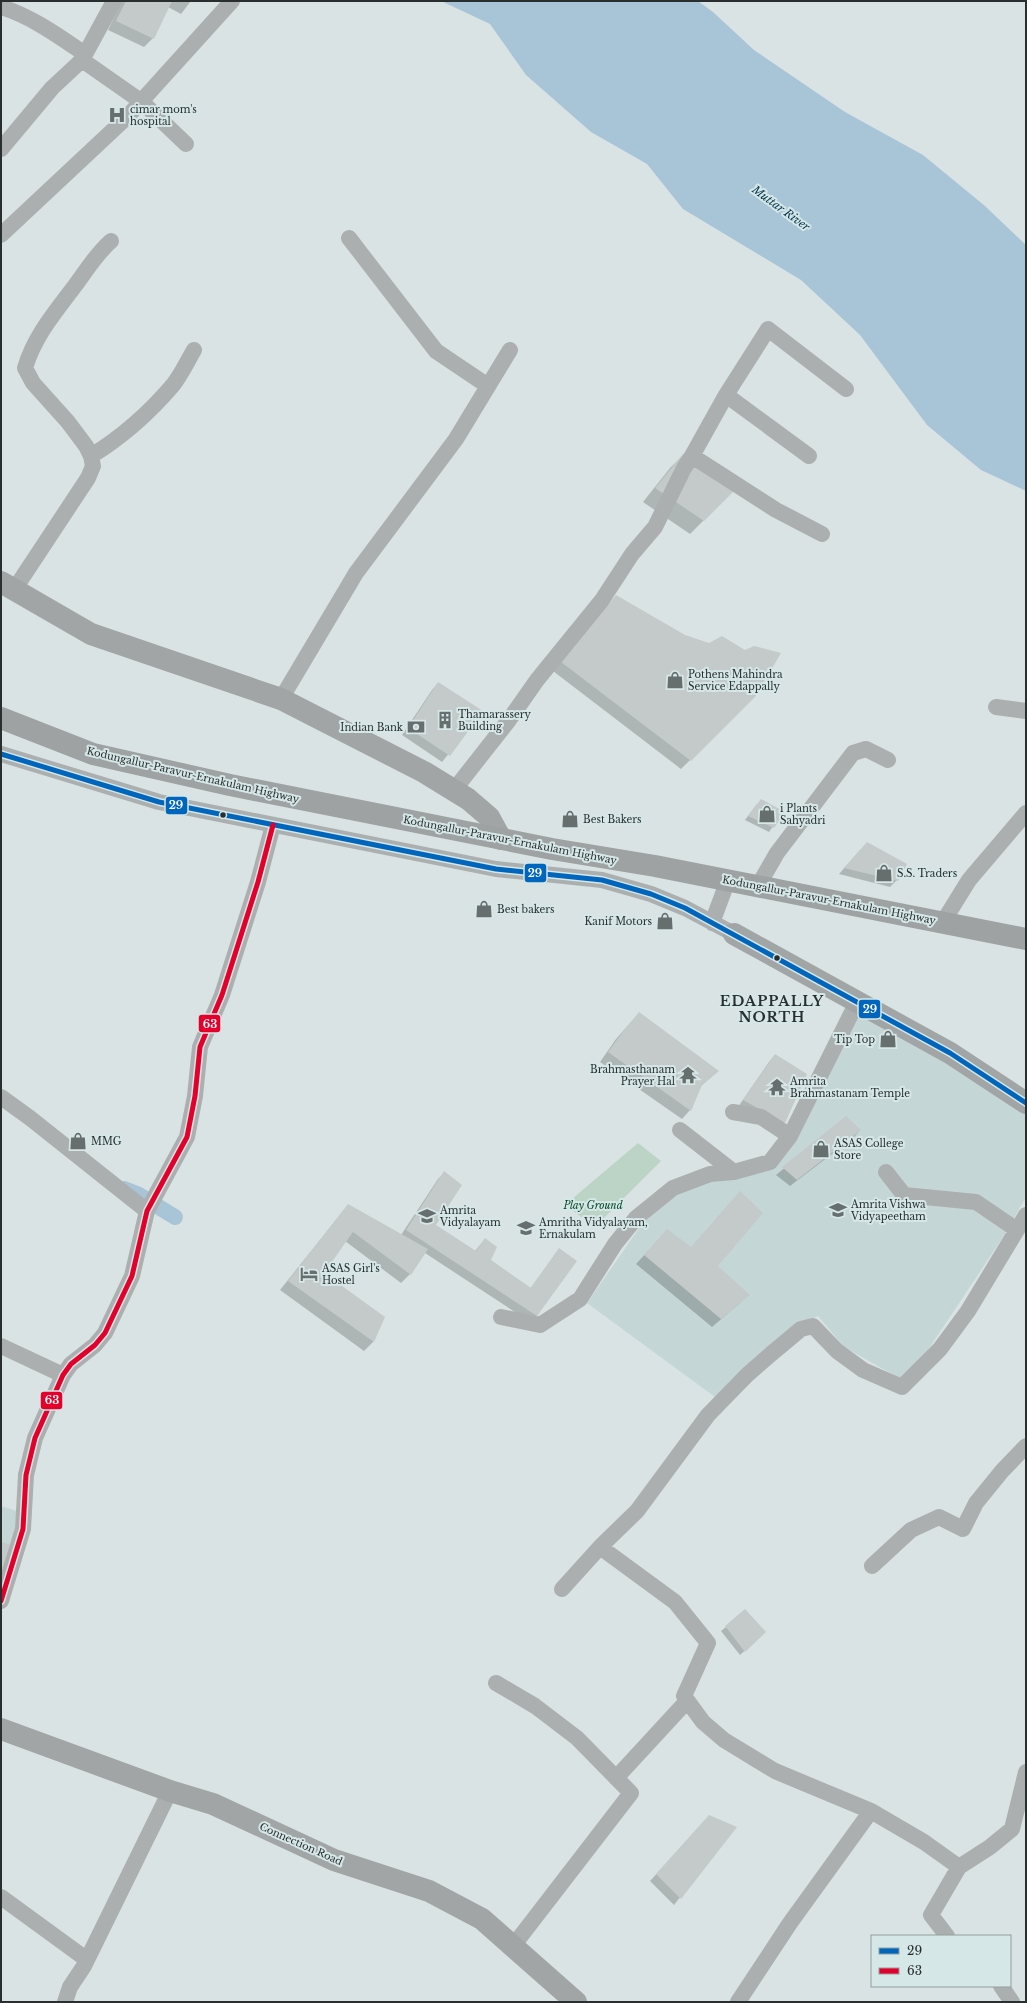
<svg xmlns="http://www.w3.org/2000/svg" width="1027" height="2003" font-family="'Libre Baskerville',serif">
  <rect width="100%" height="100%" fill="#dae3e3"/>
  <path fill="#c5d6d6" d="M860,1011L945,1059L1026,1114V1197L1003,1237L930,1347L901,1379L844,1347L818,1316L787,1331L715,1397L587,1303L642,1224L676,1194L710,1179L774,1165Z
    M1,1506L17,1511L11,1564L1,1589Z"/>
  <path fill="#bbd4c5" d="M638,1143L661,1161L595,1227L565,1205Z"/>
  <path fill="#a8c5d8" d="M441,1H698L713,12L754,50L845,112L923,155L985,206L1026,245V491L981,470L927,425L860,335L801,280L683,209L647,164L591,132L526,75L490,24Z"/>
  <path fill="#0003" d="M122,1H191L181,14L168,7L153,38L144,47L108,30Z
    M683,455L733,491L690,534L643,502L670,468Z
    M607,605L754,697L681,769L553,671Z
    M438,683L482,712L442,762L402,735L432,690Z
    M757,804L783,812L769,832L745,820Z
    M860,850L897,880L890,887L839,874Z
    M631,1022L717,1072L700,1087L690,1110L682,1119L600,1062L616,1039Z
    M775,1055L806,1074L784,1123L738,1107L769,1062Z
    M846,1117L860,1130L854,1137L790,1186L776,1175Z
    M444,1173L434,1226L475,1251L485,1239L490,1260L530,1289L559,1249L537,1316L530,1322L425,1253L410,1274L401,1283L345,1241L322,1273L384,1318L373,1342L364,1351L280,1290L348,1205L401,1235L438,1179Z
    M740,1193L717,1266L740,1303L712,1327L636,1264L659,1239L691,1248Z
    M726,1627L765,1632L740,1655L721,1631Z
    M703,1823L735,1827L674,1905L650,1881Z"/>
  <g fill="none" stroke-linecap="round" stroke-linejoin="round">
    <path stroke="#a8c5d8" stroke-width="16" d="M124,1189L139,1195L175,1217"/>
  </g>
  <path fill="#c3cac9" d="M126,1H172L154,39L116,21Z
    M683,454L734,491L704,521L655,488Z
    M616,595L685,635L709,643L722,636L745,650L754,646L781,653L755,697L691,761L561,662Z
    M438,682L483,711L450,756L408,728Z
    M761,799L785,812L774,828L748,816Z
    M867,842L907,864L898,881L844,868Z
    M639,1012L719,1071L702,1085L691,1111L608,1052L625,1029Z
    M775,1054L807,1074L785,1123L743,1100Z
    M846,1116L861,1130L797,1180L782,1167Z
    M444,1171L462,1185L436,1225L476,1251L485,1238L497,1247L491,1260L531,1288L559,1248L577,1261L537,1316L406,1230Z
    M740,1191L763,1213L718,1266L750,1295L721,1319L644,1255L667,1229L691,1247Z
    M348,1204L428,1249L411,1275L353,1232L324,1273L385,1317L374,1342L288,1281Z
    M1,1542L12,1545L1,1580Z
    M745,1609L766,1632L745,1652L725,1626Z
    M709,1815L737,1827L681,1899L656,1874Z"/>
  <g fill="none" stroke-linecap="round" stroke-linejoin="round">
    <path stroke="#acafaf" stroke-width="16" d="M1,7C31,16 60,37 85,54
      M82,60L142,102L186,144
      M1,149L52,88L82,60L114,1
      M1,235L127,117L232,1
      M349,238L436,351L488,386
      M726,395L809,456
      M91,456C122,437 150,412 173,385C181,375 187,362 194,350
      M692,456L776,510L822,534
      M14,590L88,478L93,466L91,456L86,446L68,422L33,383L25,368C34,337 55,312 74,287C86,271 96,254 111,241
      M281,699L356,573L456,439L510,350
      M996,707L1026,711
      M1,754L159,802L496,869L602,880L651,894L685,908L734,934
      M454,790L509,720L537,680L602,600L632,554L655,527L684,468L692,456L726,395L768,329L846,389
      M758,886L777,853L853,753L866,749L888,760
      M943,922L969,880L1026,813
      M712,923L728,880
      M1,1097L30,1118L147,1211
      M733,1112L761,1117L790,1136L857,1002
      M680,1130L734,1172L770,1162L790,1136
      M886,1172L904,1195L976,1202L1017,1230
      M501,1317L540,1325L580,1299L615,1244L636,1218L673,1188L710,1174L734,1172
      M1,1346L63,1375
      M600,1547L675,1602L708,1643L684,1696L703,1722L724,1740L775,1771L871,1811
      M872,1566L911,1530L939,1517L963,1529L976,1503L1002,1471L1026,1446
      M562,1589L600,1547L637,1511L708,1415L747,1375L771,1354L801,1329L813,1326L837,1351L863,1370L902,1387L940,1349L968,1311L1026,1215
      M1,1601L23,1529L26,1475L35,1438L63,1375L71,1364L95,1345L105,1333L132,1276L147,1211L187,1137L195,1096L200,1047L222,995L258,882L273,825
      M496,1683L535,1706L577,1738L631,1793L513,1946
      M616,1778L687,1701
      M959,1867L990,1847L1012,1829L1026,1772
      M1,1897L86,1959
      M1001,1986L1012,2002
      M65,2002L70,1987L84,1966L170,1791
      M738,2002L790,1923L871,1811L924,1842L959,1867L931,1915L947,1936"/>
    <path stroke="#a1a5a6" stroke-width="22" d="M1,582L91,634L281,699L424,772L468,799L489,817L501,839
      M734,934L950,1053L1026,1103
      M1,1729L170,1791L213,1804L334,1860L429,1891L482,1919L576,2002"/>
    <path stroke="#9ea2a3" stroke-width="22" d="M1,718L93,754L230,785L552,849L655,866L1026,939"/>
    <g stroke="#d6e7e7" stroke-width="8">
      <path id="bus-1" d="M1,754L159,802L496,869L602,880L651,894L685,908L950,1053L1026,1103"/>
    </g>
    <g stroke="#d6e7e7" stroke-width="8">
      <path id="bus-2" d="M1,1601L23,1529L26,1475L35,1438L63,1375L71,1364L95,1345L105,1333L132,1276L147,1211L187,1137L195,1096L200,1047L222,995L258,882L273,825"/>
    </g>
    <use href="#bus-1" stroke="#0065bd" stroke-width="5"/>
    <use href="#bus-2" stroke="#e4002b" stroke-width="5"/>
  </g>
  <defs>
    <g id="hospital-bare" transform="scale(1.38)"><path d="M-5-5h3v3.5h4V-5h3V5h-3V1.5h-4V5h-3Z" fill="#676e6e" stroke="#d6e7e7" stroke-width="2.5" paint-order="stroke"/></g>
    <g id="shop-bare" transform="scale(1.38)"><path d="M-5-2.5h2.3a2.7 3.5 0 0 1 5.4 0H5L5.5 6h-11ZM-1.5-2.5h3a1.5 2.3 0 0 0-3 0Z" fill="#676e6e" stroke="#d6e7e7" stroke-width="2.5" paint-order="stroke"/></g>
    <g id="building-bare" transform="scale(1.38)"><path d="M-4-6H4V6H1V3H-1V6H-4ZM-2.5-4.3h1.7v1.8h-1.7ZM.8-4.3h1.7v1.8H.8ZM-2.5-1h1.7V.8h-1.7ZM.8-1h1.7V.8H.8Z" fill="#676e6e" stroke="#d6e7e7" stroke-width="2.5" paint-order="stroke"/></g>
    <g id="bank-bare" transform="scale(1.38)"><path d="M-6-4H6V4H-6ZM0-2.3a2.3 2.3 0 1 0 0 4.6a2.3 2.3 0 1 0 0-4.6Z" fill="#676e6e" stroke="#d6e7e7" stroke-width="2.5" paint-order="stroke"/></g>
    <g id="temple-bare" transform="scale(1.38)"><path d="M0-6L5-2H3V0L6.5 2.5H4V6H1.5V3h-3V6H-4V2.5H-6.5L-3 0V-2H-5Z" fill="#676e6e" stroke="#d6e7e7" stroke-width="2.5" paint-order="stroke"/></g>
    <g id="university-bare" transform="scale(1.38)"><path d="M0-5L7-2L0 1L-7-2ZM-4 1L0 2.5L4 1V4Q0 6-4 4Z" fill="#676e6e" stroke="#d6e7e7" stroke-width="2.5" paint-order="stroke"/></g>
    <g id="school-bare" transform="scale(1.38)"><path d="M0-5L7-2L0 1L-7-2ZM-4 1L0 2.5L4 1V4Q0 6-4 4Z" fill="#676e6e" stroke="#d6e7e7" stroke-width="2.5" paint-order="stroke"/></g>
    <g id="hotel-bare" transform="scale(1.38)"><path d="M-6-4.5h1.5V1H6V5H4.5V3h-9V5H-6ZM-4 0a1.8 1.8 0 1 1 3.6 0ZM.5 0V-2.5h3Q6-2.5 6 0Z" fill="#676e6e" stroke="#d6e7e7" stroke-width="2.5" paint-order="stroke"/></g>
  </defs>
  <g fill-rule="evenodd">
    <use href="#hospital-bare" x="117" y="115"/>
    <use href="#shop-bare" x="675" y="680"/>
    <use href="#building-bare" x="445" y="720"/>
    <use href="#bank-bare" x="416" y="727"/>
    <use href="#shop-bare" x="767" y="814"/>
    <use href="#shop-bare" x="570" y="819"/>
    <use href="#shop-bare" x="884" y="873"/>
    <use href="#shop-bare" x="484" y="909"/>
    <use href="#shop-bare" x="665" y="921"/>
    <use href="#shop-bare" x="888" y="1039"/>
    <use href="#temple-bare" x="688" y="1075"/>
    <use href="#temple-bare" x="777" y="1087"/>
    <use href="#shop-bare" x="78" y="1141"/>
    <use href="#shop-bare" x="821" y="1149"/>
    <use href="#university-bare" x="838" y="1210"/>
    <use href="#school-bare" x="427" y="1216"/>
    <use href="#school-bare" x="526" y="1228"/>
    <use href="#hotel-bare" x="309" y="1274"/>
  </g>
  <g fill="#292f2f" stroke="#d6e7e7" stroke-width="1.5">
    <circle cx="223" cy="815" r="3.5"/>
    <circle cx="777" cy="958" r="3.5"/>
  </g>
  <g text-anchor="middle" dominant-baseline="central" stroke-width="4" stroke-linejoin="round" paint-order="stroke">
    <g font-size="10" fill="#292f2f" stroke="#d6e7e7" text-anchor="start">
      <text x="130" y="109">cimar mom's<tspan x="130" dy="12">hospital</tspan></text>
      <text x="688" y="674">Pothens Mahindra<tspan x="688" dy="12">Service Edappally</tspan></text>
      <text x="458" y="714">Thamarassery<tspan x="458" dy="12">Building</tspan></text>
      <text x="403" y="727" text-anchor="end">Indian Bank</text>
      <text x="780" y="808">i Plants<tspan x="780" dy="12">Sahyadri</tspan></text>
      <text x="583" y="819">Best Bakers</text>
      <text x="897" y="873">S.S. Traders</text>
      <text x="497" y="909">Best bakers</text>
      <text x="652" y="921" text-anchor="end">Kanif Motors</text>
      <text x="875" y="1039" text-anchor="end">Tip Top</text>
      <text x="675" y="1069" text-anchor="end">Brahmasthanam<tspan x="675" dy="12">Prayer Hal</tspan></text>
      <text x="790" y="1081">Amrita<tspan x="790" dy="12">Brahmastanam Temple</tspan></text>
      <text x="91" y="1141">MMG</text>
      <text x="834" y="1143">ASAS College<tspan x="834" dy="12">Store</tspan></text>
      <text x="851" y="1204">Amrita Vishwa<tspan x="851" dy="12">Vidyapeetham</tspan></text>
      <text x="440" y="1210">Amrita<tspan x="440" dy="12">Vidyalayam</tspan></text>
      <text x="539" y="1222">Amritha Vidyalayam,<tspan x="539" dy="12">Ernakulam</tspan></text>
      <text x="322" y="1268">ASAS Girl's<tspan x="322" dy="12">Hostel</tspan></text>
    </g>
    <g font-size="10" fill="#292f2f" stroke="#d6e7e7">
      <text transform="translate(193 775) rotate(13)">Kodungallur-Paravur-Ernakulam Highway</text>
      <text transform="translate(510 840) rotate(11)">Kodungallur-Paravur-Ernakulam Highway</text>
      <text transform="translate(829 900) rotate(11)">Kodungallur-Paravur-Ernakulam Highway</text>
      <text transform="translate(301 1844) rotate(24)">Connection Road</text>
    </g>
    <g font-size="10" font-style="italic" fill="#034926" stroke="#d6e7e7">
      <text x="593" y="1205">Play Ground</text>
    </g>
    <g font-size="11" font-style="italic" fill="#00324d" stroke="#d6e7e7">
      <text transform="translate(781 208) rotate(36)">Muttar River</text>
    </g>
    <g font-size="14" font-weight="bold" letter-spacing="1" fill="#292f2f" stroke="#d6e7e7">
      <text x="772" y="1001">EDAPPALLY<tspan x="772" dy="16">NORTH</tspan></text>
    </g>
  </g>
  <g stroke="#d6e7e7" stroke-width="1.5">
    <rect x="165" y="796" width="23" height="19" rx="4" fill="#0065bd"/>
    <rect x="524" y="863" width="23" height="20" rx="4" fill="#0065bd"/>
    <rect x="858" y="999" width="23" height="20" rx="4" fill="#0065bd"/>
    <rect x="198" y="1014" width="23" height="19" rx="4" fill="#e4002b"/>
    <rect x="40" y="1391" width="23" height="19" rx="4" fill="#e4002b"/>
  </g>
  <g font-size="11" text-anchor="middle" font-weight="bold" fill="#fff">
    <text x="176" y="809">29</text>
    <text x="535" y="877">29</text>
    <text x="870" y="1013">29</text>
    <text x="210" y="1028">63</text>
    <text x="52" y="1404">63</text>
  </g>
  <rect width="1027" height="2003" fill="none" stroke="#292f2f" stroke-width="4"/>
  <rect x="871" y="1935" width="140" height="52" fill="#d6e7e7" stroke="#919d9d"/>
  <rect x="879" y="1948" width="20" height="6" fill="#0065bd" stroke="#919d9d"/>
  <text x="907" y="1955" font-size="12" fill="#292f2f">29</text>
  <rect x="879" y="1968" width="20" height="6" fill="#e4002b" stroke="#919d9d"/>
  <text x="907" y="1975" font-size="12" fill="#292f2f">63</text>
</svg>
